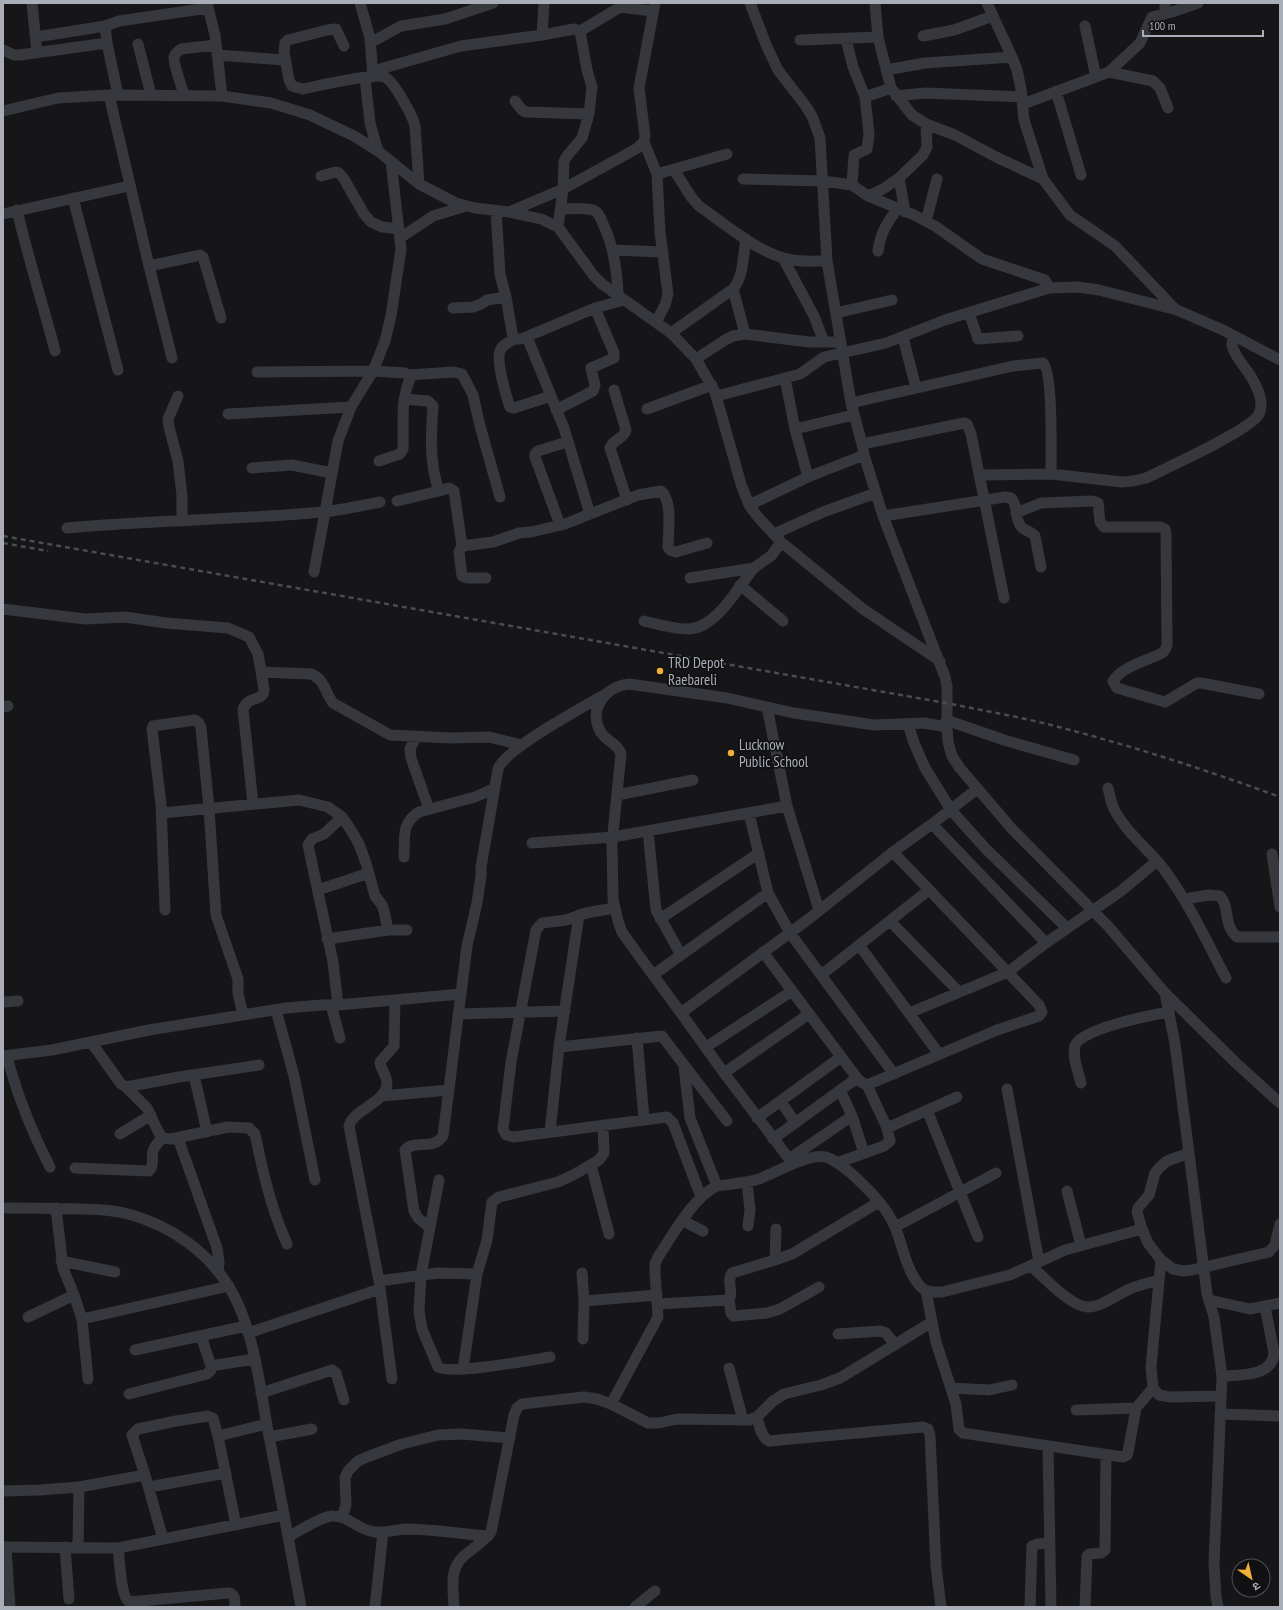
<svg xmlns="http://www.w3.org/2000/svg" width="1283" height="1610" font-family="'PT Sans Narrow','Noto Sans Devanagari',sans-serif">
  <rect width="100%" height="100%" fill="#161618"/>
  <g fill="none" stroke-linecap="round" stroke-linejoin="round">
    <path stroke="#37383d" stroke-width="11" d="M32,3L37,53
      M207,3L215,35L222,96
      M360,3L370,38L373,77
      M620,3L622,6L627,8L652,11
      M750,3L767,47L778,70L805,105L812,116L820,138L827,261L851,403L862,444L864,455L883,516L945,677L947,686V727L948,742L952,756L959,767L1012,829L1108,926L1165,993L1175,1044L1207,1294L1214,1317L1222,1376L1214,1564L1216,1597L1218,1607
      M875,3L878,37L891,88L912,115L926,124L955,135L996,157L1043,179L1070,215L1115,246L1176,310
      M987,3L1012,57L1017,70L1021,89L1024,120L1043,179
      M1165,3V13
      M1085,26L1096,77
      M580,31L622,6
      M542,35L544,3
      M923,36L954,30L993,16
      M36,37L105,26
      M846,39L853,67L865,97L869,134L867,149L854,155L852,185
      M800,40L878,37
      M370,43L401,26L445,19L493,3
      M138,44L151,95
      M344,46L336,29L327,30L288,40L285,43L284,52L289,80L292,86L303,89C316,86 375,73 385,77C394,82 413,116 415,126L419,184
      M3,50L14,55H20L107,43
      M217,55L285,60
      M886,70L925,63L1012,57
      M373,71L461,46L542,35L574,29L580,31L587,70L592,87L589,114L582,138L567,156L564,161L563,189L558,227
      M1109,72L1153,81L1160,88L1168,108
      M365,78L370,123L378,151
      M1056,91L1081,175
      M109,95L149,266L172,358
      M118,95L107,43L105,26L119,21L208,8
      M184,95C182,87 173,63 174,57C175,53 178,51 181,49L216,45
      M896,96L925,93L1022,97
      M865,97L891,88
      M515,101L522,110L526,112L589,114
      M1023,104L1109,72L1140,43L1152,17L1172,12L1198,3
      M3,111L58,98L109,95L222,96L271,103L310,115L354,136L378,151L419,184L456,203L475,208L509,212L541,219L558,227L594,276L602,284L671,333L696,359L715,392L741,484L749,505L758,517L781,542L863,609L940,661
      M644,142L657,174L660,232L668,294L665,305L656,322
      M674,170L692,198L699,206C725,224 762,256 793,260C804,262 816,261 827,261
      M657,174L727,154
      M321,176L336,172L339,173L344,179L364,214L371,222L382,227L399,229
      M899,178L905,212
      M743,179L823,181L852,185L868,196L914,215L935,226L982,259L1045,280L1049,288
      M868,196L883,189L899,178L923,155L927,147L926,124
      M73,198L118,370
      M561,209C570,209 588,207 595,211C599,213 601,219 603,224C614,246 617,270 618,295
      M17,210C28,258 43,304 55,351
      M496,211L500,274L506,297L512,332L514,339H521L595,308L624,300
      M509,212L563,189L636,149L644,142L645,136L639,88L655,3
      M3,214L129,186
      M926,221L937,179
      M400,238L433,216L466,206
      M613,250L663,252
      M878,251C881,231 886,225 897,209
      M783,258L814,316L824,342
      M149,266L196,256L200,255L203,257L221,318
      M733,289L745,334
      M453,308L473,307L481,304L487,300L506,297
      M836,313L892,300
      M969,313L978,339L1018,336
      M671,333L733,289C744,276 743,255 746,239
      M527,337L564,428L590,514
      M903,337L916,388
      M514,339C509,342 502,345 500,351C496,361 506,396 510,407L514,408L551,396
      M696,359L725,340L733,336L745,334L809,342H841
      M257,372L373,371L405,373L410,377V379C400,402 404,425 403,449L400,454L379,461
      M408,375L454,372L462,374L473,395L480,426L500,497
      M785,378L795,429L808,477
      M614,390L626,430C624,439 613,439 610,448L627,500
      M178,396L168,419L169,427L178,461L182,496V521
      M717,396L800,374L824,357L886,343L945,320L1049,288L1078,287L1099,290L1177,310L1223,330L1280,360
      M404,399L428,401L433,406C431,435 429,462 439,491L449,488L454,491L462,546L493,542L519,533L531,532L565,524L638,495L661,491C673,501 668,533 668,547L670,550L676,552L707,543
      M851,403L1013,366L1043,363C1053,371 1051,457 1051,474
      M647,409L712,385
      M556,410L593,391L595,385L591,368L614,358V353L595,308
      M228,414L351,407
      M795,429L853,415
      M862,444L964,423L967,424L971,434L1004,598
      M252,468L292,465L332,473
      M980,475L1051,474L1122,482L1133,481L1146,478C1166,468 1251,430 1259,414C1264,403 1259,391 1254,382C1249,371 1234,357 1232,345C1232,343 1233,339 1233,336
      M397,501L439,491
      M749,505L808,477L864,455
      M1016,513L1041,503L1092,501L1098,503L1100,522L1104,527H1160L1165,529L1166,533L1167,645L1165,650L1162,653C1147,661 1123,666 1113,681L1117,688L1165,702L1197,683H1201L1259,694
      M883,516L1005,497L1011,498C1018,505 1015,517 1020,525C1023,531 1031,531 1035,536L1041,567
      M560,525L535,457V454L538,451L567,442
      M67,528C152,520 238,520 323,512C342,510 361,506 380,502
      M774,534L823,512L876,493
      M462,546L459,552L462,576L467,578H486
      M314,572L338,441L351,407L373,371L385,341L391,316L401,249L391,161
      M690,578L754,568L772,555L781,542
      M740,585L783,621
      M3,609L85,619L125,617L166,623L228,628L249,637L258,654L264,689C264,703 249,694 243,709L253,804
      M644,621C656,624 679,630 690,629C717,627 738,587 754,568
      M261,672L311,674C325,679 325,693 333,703L390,735L451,738L489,737L522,745
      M3,707L8,706
      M767,707L787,806L819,910
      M946,720L1004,740L1074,760
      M908,724L914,743L925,768L951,810L985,848L1067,928
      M416,737L410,749L411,758L429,809
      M1108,788C1110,796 1111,804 1115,811C1128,835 1150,850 1166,872C1190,905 1207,942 1226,978
      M617,795L693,780
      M162,813L299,800L328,807L342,817L351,830L359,844L366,863L375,896L382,905L384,911L388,930
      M749,813L768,893L790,933L894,1074
      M932,824L1046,943
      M648,831L656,910L681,955
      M532,843L613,837L787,806
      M1272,854L1280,907
      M404,857C405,838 401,823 419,812L475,797L493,789
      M318,890L369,873
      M1184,899L1209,895L1220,896C1231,908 1222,924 1237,937H1280
      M614,908L586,913L566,920L542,923L536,930L511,1062L503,1129L506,1135L514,1137L667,1117L673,1123L701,1197
      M165,910L161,804L152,729L153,726L195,720L199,723L201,728L209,808L216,915L238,979V993L243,1015
      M660,919L759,853
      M890,921L959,992
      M327,939L388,930H407
      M859,945L939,1054
      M763,952L857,1078L861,1082L867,1085L997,1030L1039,1016L1042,1012L1039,1005L893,852
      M653,975L768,893
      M821,975L929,890
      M1165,993L1236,1063L1280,1103
      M3,1002L18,1001
      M331,1005L340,1038
      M338,1005L461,994
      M276,1010L294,1076L315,1180
      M681,1013L810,918L893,852L932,824L977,789
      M909,1013L1008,972L1046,943L1121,891L1157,861
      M458,1014L565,1011
      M637,1038L644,1119
      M91,1042L121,1084L126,1087L179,1077L259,1065
      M559,1047L662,1036L727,1121
      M706,1047L792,991
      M3,1056L52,1050L149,1030L286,1008L322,1005H338L333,962L308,845L312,839L324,834L342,817
      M7,1056C17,1095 32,1132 50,1167
      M684,1067L690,1118L717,1186
      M724,1073L809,1014
      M194,1075L207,1132
      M1081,1083C1078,1071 1072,1057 1075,1046C1079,1029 1152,1015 1169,1012
      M126,1087L147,1108L157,1129L162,1138L171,1139L228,1127L249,1128L255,1134C263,1173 271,1208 287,1244
      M1007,1089L1039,1262
      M840,1090L852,1116L864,1153
      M382,1096L449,1090
      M781,1102L795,1122
      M927,1110L978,1237
      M757,1118L841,1057
      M887,1128L957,1097
      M550,1132L559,1047L579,915
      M120,1134L151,1115
      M178,1138L217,1248L219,1262L218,1272
      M773,1139L857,1078
      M1189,1153L1167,1161L1160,1167L1155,1173L1149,1195L1138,1208L1137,1212L1142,1229L1148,1243L1161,1260L1173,1269L1184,1271L1192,1270L1269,1252L1275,1245L1280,1224
      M789,1159L852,1116
      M837,1163L884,1146L890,1141L887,1128L867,1085
      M793,1164L724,1073L681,1013L634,949L622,932L618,921L613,899L612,843L621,754C618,743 605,741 600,731C588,709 606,686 629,684L727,698L794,713L874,725L924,723L947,727
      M591,1165L609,1234
      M75,1168L149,1171C155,1165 151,1158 153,1151C154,1146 159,1142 162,1138
      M439,1180L421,1275L419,1311L422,1329L438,1367C450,1375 531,1360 550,1357
      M747,1182L750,1210L748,1226
      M1067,1191L1081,1245
      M3,1208C29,1208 55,1208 81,1209C99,1209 115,1210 132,1215C172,1227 207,1251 229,1287C252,1323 260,1384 267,1426C279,1486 290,1547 301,1607
      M56,1208L63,1268L74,1295L82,1319L88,1379
      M683,1221L703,1231
      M895,1227L996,1173
      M430,1228L418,1218L414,1211L405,1150C415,1139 433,1151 443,1136L467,946L477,903L481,876V867L498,769C505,749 583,707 604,695
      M775,1260L776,1229
      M1161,1260L1151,1367L1153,1388L1159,1395L1170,1397L1221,1396
      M61,1261L115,1272
      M1031,1266C1044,1277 1070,1306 1087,1307C1101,1308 1117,1294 1130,1289C1139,1285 1149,1283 1159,1280
      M582,1273L584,1301L583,1339
      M379,1281L438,1273L477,1274
      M926,1291L936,1342L956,1404L959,1429L963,1433L1123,1457L1127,1455L1128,1452L1136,1408L1153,1388
      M729,1300L731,1313L733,1316L767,1313L780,1309L819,1287
      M1209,1300L1250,1309L1280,1303
      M584,1301L657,1295
      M658,1304L729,1300C734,1292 726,1281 732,1273L775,1260L792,1254L879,1202
      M28,1317L74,1295
      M82,1319L229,1286
      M248,1333L380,1289
      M838,1334L880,1331L886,1333L895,1345
      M135,1350L246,1326
      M211,1366L254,1359
      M729,1368L743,1420
      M463,1369L477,1274L487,1240L492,1202L499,1197L558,1182L575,1174L599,1160L604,1153L603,1125
      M1222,1376C1239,1375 1273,1377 1274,1353L1265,1306
      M392,1379L379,1281L349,1126C353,1109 387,1103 387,1083C387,1076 381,1070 380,1062L394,1046L395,1000
      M951,1388L989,1390L1012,1385
      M261,1393L332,1370L336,1373L344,1400
      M129,1394L207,1374L211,1370V1366L201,1336
      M611,1404L658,1317L655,1273V1264L658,1257C672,1236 694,1196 717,1186C731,1184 746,1183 759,1179C775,1173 809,1153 825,1157C835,1159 846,1169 853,1175C869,1190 886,1206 895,1227C903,1246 906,1270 920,1286C926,1293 934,1292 942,1292L1010,1275L1065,1250L1142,1229
      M1076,1410L1136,1408
      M1220,1414L1280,1416
      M757,1417C759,1425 761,1437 769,1441L923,1427L928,1429L930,1435L936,1566L941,1607
      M218,1436L267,1424
      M269,1437L312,1429
      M1048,1447L1051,1607
      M149,1487L226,1473
      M3,1491L40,1490L79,1487L145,1475
      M342,1517L346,1505L345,1478L348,1471L358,1461L367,1457L402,1444L438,1435L461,1434L510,1438
      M288,1537C299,1531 320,1517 332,1516C348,1515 359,1531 375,1532C385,1533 395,1530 405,1529C433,1529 461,1534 488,1536
      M163,1539L145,1475L132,1435L138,1429L176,1421L208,1416L213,1418L218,1436L236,1525
      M3,1547L118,1548L284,1515
      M6,1547L10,1607
      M65,1547L69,1599
      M78,1547L79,1487
      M118,1548C120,1560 120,1595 129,1602L228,1593C236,1594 235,1601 235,1607
      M375,1607L383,1532
      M454,1607C453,1583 448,1566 470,1551C478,1545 485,1540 491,1532L514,1415L517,1408L522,1404L584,1397L597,1399L611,1404L648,1423H659L677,1419L749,1420L757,1417L773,1401L784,1394L821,1385L840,1378L932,1322
      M635,1607L655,1591
      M1030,1607L1032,1546L1037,1544L1050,1543
      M1085,1607L1087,1556L1089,1554L1101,1553L1105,1550L1106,1455"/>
    <path stroke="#4a4c52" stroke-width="2.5" stroke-dasharray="5 4" stroke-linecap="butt" d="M3,536L946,703C977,709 1008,715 1039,722C1120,742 1201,768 1280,797
      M3,543L48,551"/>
  </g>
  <g fill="#f2b134" stroke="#111113" stroke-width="1.5">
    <circle cx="660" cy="671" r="4"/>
    <circle cx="731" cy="753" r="4"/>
  </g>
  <g text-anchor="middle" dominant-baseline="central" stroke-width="3.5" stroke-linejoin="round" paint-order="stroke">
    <g font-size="15" fill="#a8adb8" stroke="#111113" text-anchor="start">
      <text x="668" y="662">TRD Depot<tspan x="668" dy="17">Raebareli</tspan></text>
      <text x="739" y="744">Lucknow<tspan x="739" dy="17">Public School</tspan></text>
    </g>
  </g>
  <rect width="1283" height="1610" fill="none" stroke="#a8adb8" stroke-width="8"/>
  <g transform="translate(1251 1578) rotate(146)"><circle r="19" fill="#111113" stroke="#4d4f55"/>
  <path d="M0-3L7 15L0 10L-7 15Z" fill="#f2b134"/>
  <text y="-6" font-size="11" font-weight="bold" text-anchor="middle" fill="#a8adb8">उ</text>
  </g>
  <path d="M1143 30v6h120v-6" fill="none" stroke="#a8adb8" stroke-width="2"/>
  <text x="1149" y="30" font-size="12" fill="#a8adb8" stroke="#111113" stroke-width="3" paint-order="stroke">100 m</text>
</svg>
